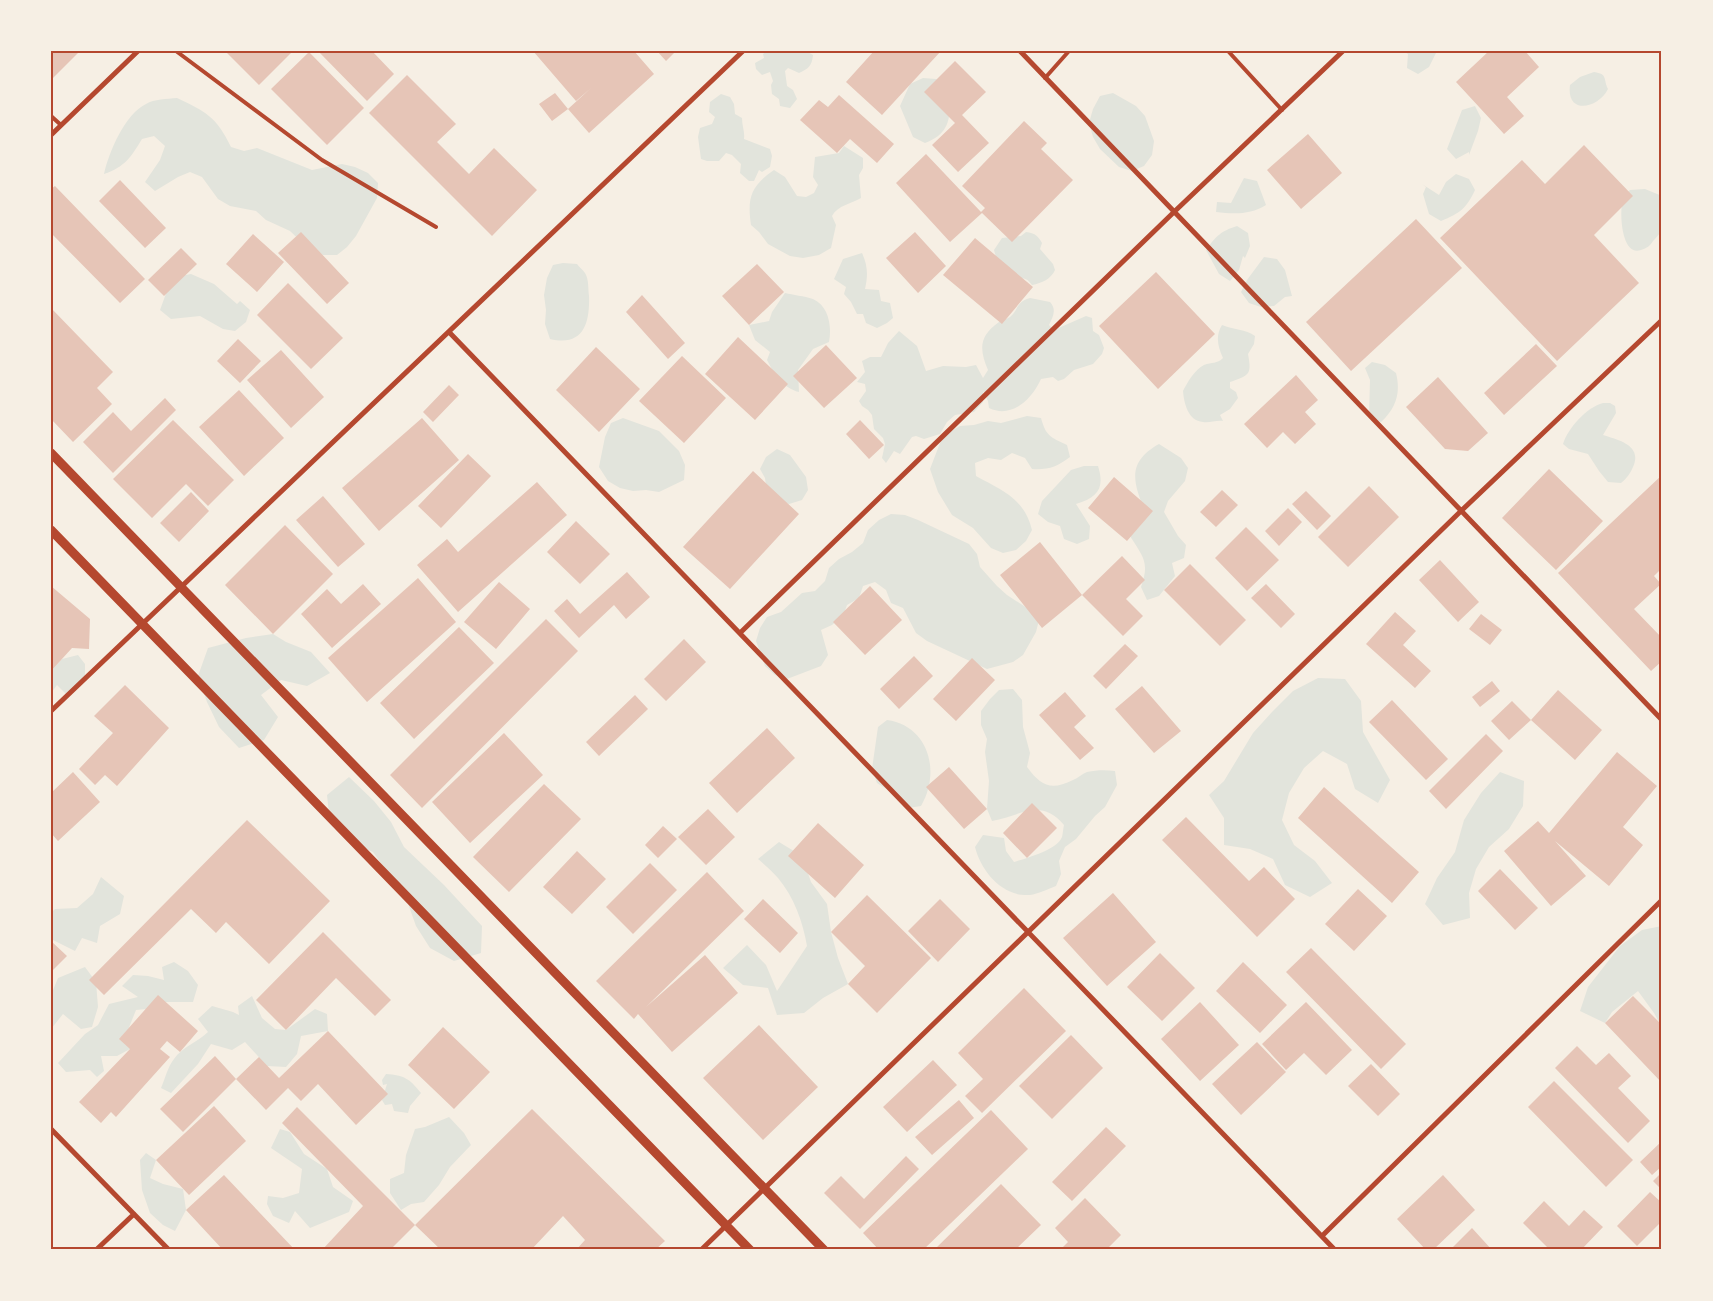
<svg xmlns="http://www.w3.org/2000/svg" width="1713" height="1301" font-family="Signika,sans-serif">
  <rect width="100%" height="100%" fill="#f6efe4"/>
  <path fill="#e2e4dc" d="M767,51H806L813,55C812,66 808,69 799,73L788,68L785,71L787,86L793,90L797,99L790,108L780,106L779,99L772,94L771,85L773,81L770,72L762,75L756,69L755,63L764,58L763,54Z
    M1404,51H1437L1429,67L1418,74L1407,68L1408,54Z
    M1594,72C1608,74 1603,79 1608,89C1598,109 1566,115 1570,85L1580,77Z
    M923,78L936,79L949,86C950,112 954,132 925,143L913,137L900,106L910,84Z
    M1113,93L1136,106L1145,116L1154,141L1152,155L1144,166L1132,171L1119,167L1100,149L1093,137L1089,123L1093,109L1100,96Z
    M721,94L730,97L734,104L735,114L742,118C742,126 745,132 744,139L770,149L772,156L770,167L762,172L759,170L754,181H749L740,173L741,164L732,155L726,153L719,161H707L701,159L698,137L700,128L712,124L715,117L709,112L710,102Z
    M177,98C206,112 216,116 231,147L244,151L257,148L312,170L342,164L355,167L368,173L378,183L377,198L356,236L347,247L337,255H323L310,250L290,231L266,220L256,211L230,206L218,199L202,177L190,172L178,177L155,191L145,182L160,160L165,146L154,136L142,139C131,157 125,167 104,174C109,152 125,114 146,104C154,99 167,99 177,98Z
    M1475,106L1481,118L1478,131L1469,155V152L1456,159L1447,149L1462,110Z
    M844,146L863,158V168L859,175L861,198C851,204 838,205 832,216L836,225L831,248L819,255L803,258L790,256L768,244L759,232L751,225C747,197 751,186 774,170L785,177L797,196L806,197L814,193L818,185L813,177L815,157L839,153Z
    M1456,174L1469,179L1475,190C1466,209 1460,213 1441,221L1429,214L1423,194L1426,187L1422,184L1439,195L1446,182Z
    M1244,178L1257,181L1266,205C1250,215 1234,214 1216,212L1217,202L1231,203Z
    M1645,189L1662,196V220L1660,223L1662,224C1662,232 1658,236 1653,241C1650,246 1647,248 1641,250C1621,257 1619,211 1623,199C1624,195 1627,193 1630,190Z
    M1237,226L1248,233L1250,246L1245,258L1243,256L1239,270L1230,281L1219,274L1206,250C1216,236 1221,231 1237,226Z
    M1026,232C1035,233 1038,236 1042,243L1040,249L1053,264L1055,270C1051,279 1042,283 1032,285C1027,278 1024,277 1016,280L996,257L994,250L1002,238L1021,236Z
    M862,253C868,266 868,276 865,289L879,290L881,301L890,303L893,318L887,323L877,328L866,323L863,314H857L851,302L844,294L846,287L834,279L843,259Z
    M1264,257L1277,259L1285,270L1292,296L1285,297L1274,306L1261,307L1249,303L1241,292L1247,280Z
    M563,263L577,264C579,267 583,270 585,273C589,279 588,289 589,296C590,324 583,347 550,339L545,324L546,310L544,295L547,278L553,265Z
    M191,274L214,284L237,304L240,301L250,310L246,322L235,331L223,329L200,316L171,319L160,310L168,288L176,277Z
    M785,293C793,295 804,296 813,299C829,306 832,327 829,342L813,349L798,370L799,392C783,388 774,374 767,360L770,352L755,340L749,325L769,321L772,312Z
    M1030,298L1050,302C1057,310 1053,316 1049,325L1054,330L1086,316L1092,318L1093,331L1099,335L1104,348L1102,354L1093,364L1074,370L1064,379L1058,381L1053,377L1041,379C1032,399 1012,419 989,408L988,401L983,391V402L974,412L955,415L947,422L940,434L924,439L916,436L912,437L900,454L894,451L886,463L882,458L885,444L883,438L874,429L872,415L868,410L862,406L859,401L866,391L865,384L857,382L865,372L862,361L870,357H881L888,343L899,331L917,346L926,371L943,366L966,367L976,365L983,378L988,370C979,349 979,336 999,322C1003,320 1007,319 1010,317C1019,309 1016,302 1030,298Z
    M1222,325C1233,330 1246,329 1255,336L1254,344L1248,354C1252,375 1249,375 1230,382V388L1236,392L1238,398L1230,409L1220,415L1223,421C1216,420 1210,423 1203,422C1188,421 1184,403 1183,391C1187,383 1195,369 1204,365C1212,362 1217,364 1223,358C1218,347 1215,336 1222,325Z
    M1372,362L1385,365L1396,373C1401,393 1396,408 1381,422L1369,418L1370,380L1365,368Z
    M1603,403H1610L1615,406L1616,413L1603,435C1618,440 1643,445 1633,467C1630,474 1627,478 1621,483L1608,482L1599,471L1588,454L1569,449L1563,444C1568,428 1587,407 1603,403Z
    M1027,416L1041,418C1046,436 1050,437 1067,445L1070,457C1057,467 1048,470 1032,469L1025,458L1012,453L1001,460L988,458L975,463L976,476C1003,491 1024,498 1032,530L1026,541L1016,550L1003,553L991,548L973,528L952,515L938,492L930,469L940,443L948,433L960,426L974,425L988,421L1001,423Z
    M623,418L659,431L679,451L685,465L684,480L659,492L646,490L633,491L620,488L608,481L599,467L605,437L611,423Z
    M1159,444L1181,458L1188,468L1185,481L1168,501L1164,512L1178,536L1186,545L1184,558L1172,563L1175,576L1159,596L1147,600L1141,587C1150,562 1143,557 1130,536L1140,526L1146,514C1134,484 1125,463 1159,444Z
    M777,449L790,455L806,477L808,490L802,500L789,504L777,500L767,492L765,478L760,469L766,457Z
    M1084,466H1098C1105,488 1098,497 1076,504L1090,526L1089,539L1077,544L1064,539L1060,526L1048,522L1038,514L1042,501L1071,470Z
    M891,514L905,515L918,520L969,544L977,554L980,567L997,586L1007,595L1030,610L1039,620L1036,632L1023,655L1013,662L987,669L927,641L916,633L903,608L891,603L886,590L875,582L863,586L859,598L847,605L843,616L832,625L821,630L828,655L821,666L787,679L775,675L765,666L756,641L760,628L767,617L781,612L802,593L815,591L825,581L829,568L839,559L852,552L863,543L868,530L879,520Z
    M273,634L286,642L311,652L330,673L307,686L281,680L261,695L278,717L264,740L239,748L219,727L207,702L198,676L208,648L246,638Z
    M78,655L85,664V678L67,695L57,685L51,693V671L62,659Z
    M1318,678L1345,679L1361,701L1363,732L1390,780L1378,803L1355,789L1347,764L1323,751L1304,768L1289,793L1282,820L1294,845L1315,861L1332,883L1310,897L1285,885L1273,859L1250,849L1224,845V818L1209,795L1224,781L1253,733L1272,712L1293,691Z
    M1013,689L1022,700L1023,727L1030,753L1027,767C1041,786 1051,791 1073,780C1078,778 1082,774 1087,772C1097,770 1105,770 1115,771L1117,785L1105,807L1095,816L1076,839L1065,847L1059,861L1061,874L1056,886C1048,889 1038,894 1030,895C1002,897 981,871 975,847L983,835L1004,838L1006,851L1014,862C1027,858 1057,850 1062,837C1063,833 1063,829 1064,825C1040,797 1021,816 992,821L987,809L989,781L985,752L987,739L981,725V711L990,699L999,690Z
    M887,720C929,726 941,772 921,806L908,808L888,790L877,783L872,769L878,727Z
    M1500,772L1524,781L1523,806L1509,829L1489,847L1476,869L1469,893L1470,918L1443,925L1425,904L1437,878L1455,852L1464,820L1481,793Z
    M349,777L374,801L391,822L404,847L444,885L482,926L481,953L454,961L430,948L416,926L406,898L373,852L350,842L330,823L327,795Z
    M779,842L802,856L811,882L827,904L831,932L838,958L848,984L823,998L804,1013L777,1015L768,988L743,985L723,968L747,945L766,965L777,991L807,946C803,922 794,897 778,878C772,871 765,865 758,859Z
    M101,877L124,896L120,914L100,926L97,943L82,938L75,951L51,939V913L55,909L77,908L93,894Z
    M1662,926V1027L1654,1013L1638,991L1612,1012L1605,1023L1580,1011L1588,987L1620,946L1642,930Z
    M174,962L188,971L198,985L193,1002H166L146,1009L136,1010L128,1030L130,1049L117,1056H101L104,1071L97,1077L90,1070L66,1072L58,1063L85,1034L98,1025L109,1004L138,997L122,986L133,975L148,976L164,980L162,967Z
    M85,967L96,982L98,1007L92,1027L81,1029L63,1014L51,1029V995L58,978Z
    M252,996L262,1018L275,1029L286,1030L315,1009L327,1014L328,1031L301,1036L297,1054L286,1067L267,1066L245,1042L232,1050L211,1044L198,1064L171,1093L161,1088C165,1079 168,1066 174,1059C182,1047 198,1042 208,1032L198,1019L212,1006L233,1012L239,1015L238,1006Z
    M386,1074C404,1075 410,1079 421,1093L410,1106L408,1113L394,1111L392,1104L385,1105L382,1100L387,1084L383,1085L382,1080Z
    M449,1117L464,1133L471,1145L450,1167L439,1185L424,1202L411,1204L401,1210L390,1193V1179L404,1173L406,1155L415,1129L425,1127Z
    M280,1129L290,1132L304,1154L327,1169L333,1187L353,1201L349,1212L310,1228L295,1211L289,1223L273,1216L267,1204L268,1196L283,1198L299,1193L302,1169L271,1148Z
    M146,1153L156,1160L150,1178L163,1184L183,1189L186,1210L175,1231L163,1225L150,1213L142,1190L140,1160Z"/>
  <path fill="#e6c5b7" d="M51,51H80L51,80Z
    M225,51H293L259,85Z
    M318,51H372L394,74L367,101Z
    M533,51H634L654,74L589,133L568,109L591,88L576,101Z
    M657,51H676L666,61Z
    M874,51H941L882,115L846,82Z
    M1489,51H1525L1539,67L1507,97L1524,116L1504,134L1456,82Z
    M309,52L364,108L327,145L271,89Z
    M955,61L986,92L962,115L989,143L958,172L932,145L955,123L924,92Z
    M407,75L456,124L437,142L469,174L494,148L537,190L492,236L369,113Z
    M555,93L568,109L552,121L539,104Z
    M839,95L894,144L877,163L850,139L837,153L800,120L819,100L828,107Z
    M1024,121L1047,143L1041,149L1073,180L1012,242L982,213L950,242L896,183L926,154L981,212L985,208L962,186Z
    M1308,134L1342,173L1301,209L1267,170Z
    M1584,145L1633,196L1594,235L1639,283L1557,361L1440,238L1522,160L1545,184Z
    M120,180L166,228L145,248L99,201Z
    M55,186L145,279L120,303L51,233V189Z
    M1416,219L1462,268L1351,371L1306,322Z
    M301,232L349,283L327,304L278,253Z
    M915,232L946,266L918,293L886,258Z
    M253,234L284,262L257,292L226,264Z
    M975,238L1033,287L1002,324L943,275Z
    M181,248L197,264L164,296L148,280Z
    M757,264L784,292L749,325L722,296Z
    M1156,272L1215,334L1158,389L1099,326Z
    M288,283L343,338L311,369L257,315Z
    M642,295L685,343L668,359L626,312Z
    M51,308L113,372L97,388L112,404L73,442L51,419Z
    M738,337L788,384L755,420L705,374Z
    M238,339L261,361L240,383L217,361Z
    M1536,344L1557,366L1504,415L1484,393Z
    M826,345L857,378L824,408L793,376Z
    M596,347L640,389L599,432L556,390Z
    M281,350L324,397L291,428L247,380Z
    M682,356L726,398L684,443L639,401Z
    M1296,375L1318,400L1305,412L1316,424L1295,444L1283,432L1267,448L1244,424Z
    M1438,377L1488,433L1468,451L1445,449L1406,407Z
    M449,385L459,395L433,422L423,412Z
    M239,390L284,438L244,476L199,427Z
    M165,398L176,410L113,473L83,442L113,412L131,431Z
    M422,418L459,460L379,531L342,488Z
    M173,420L234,480L208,506L186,484L152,518L113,479Z
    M860,420L884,445L869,459L846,434Z
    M468,454L491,476L441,528L418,506Z
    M1549,469L1603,521L1556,570L1502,518Z
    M753,471L799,514L730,589L683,547Z
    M1662,475V568L1654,576L1661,584L1634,609L1662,638V661L1651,671L1558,573Z
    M1114,477L1153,511L1127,541L1088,508Z
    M537,482L567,515L458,612L417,565L447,539L458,552Z
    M1369,486L1399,517L1348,567L1318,537Z
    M1222,490L1238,505L1216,527L1200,512Z
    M1306,491L1331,516L1317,530L1292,504Z
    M191,492L209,511L179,542L160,523Z
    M323,496L365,544L338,567L296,520Z
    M1288,508L1302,522L1279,546L1265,531Z
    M576,521L610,554L580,584L547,552Z
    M285,525L333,574L273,634L225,585Z
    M1246,527L1279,560L1247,591L1215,558Z
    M1040,542L1082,595L1042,628L1000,575Z
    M1122,556L1145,580L1126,599L1143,616L1123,636L1082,595Z
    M1440,560L1479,602L1458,622L1419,580Z
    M1190,564L1246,620L1220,646L1164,590Z
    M627,572L650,597L626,619L614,605L579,638L554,611L567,599L580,614Z
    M418,578L456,622L367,702L328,658Z
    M499,582L530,609L496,649L464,622Z
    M363,584L381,604L332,648L301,614L327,589L341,604Z
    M1266,584L1295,614L1281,628L1251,598Z
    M51,586L90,619L89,649L72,648L51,671Z
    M870,586L902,620L865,655L833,622Z
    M1395,612L1416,631L1403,645L1431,671L1415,688L1366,644Z
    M1481,614L1502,630L1490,645L1469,629Z
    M546,619L578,651L422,808L390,775Z
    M459,627L494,663L414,739L380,703Z
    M684,639L706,662L666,701L644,679Z
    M1125,644L1138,656L1106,689L1093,676Z
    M914,656L933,676L899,709L880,689Z
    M972,658L995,680L956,721L933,699Z
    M1492,681L1500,691L1480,707L1472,697Z
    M125,685L169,728L117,786L105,775L95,785L79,769L113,733L94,716Z
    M1142,686L1181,731L1154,753L1115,709Z
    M1558,690L1602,730L1575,760L1531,720Z
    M1065,692L1086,716L1074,727L1094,748L1080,760L1039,715Z
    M635,695L648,709L599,756L586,742Z
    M1392,700L1448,759L1426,780L1369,722Z
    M1512,701L1531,720L1509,740L1491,721Z
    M767,728L795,758L737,813L709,783Z
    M504,733L543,775L470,843L432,802Z
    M1486,734L1503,751L1446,809L1429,791Z
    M1617,752L1657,786L1623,827L1643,845L1609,886L1555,841L1586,876L1551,906L1504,851L1538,821L1549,833Z
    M949,767L987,809L964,829L926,787Z
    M73,772L100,802L58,841L51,833V793Z
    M544,784L581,819L509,892L473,857Z
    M1324,787L1419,872L1392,903L1298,818Z
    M1032,803L1057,828L1027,858L1003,833Z
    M708,809L735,837L706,865L678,837Z
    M1186,817L1249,881L1264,867L1295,899L1257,937L1162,840Z
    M247,820L330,901L269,964L226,922L216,933L191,909L104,995L89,980Z
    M818,823L864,865L835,898L788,856Z
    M663,826L677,839L658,858L645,845Z
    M577,851L606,879L572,914L543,887Z
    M650,863L677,890L633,934L606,907Z
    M1500,869L1538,908L1515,930L1478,891Z
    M707,872L744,911L646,1007L705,955L738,993L672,1052L638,1014L634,1019L596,981Z
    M1358,889L1387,916L1354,951L1325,924Z
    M1113,893L1156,942L1107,986L1063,938Z
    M867,895L931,958L877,1013L848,984L865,966L831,932Z
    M763,899L798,933L780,953L744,919Z
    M940,899L970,929L938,962L908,931Z
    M323,932L391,1000L375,1016L336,978L286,1030L256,1000Z
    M51,941L67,956L51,972Z
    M1311,948L1406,1044L1381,1069L1286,972Z
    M1160,953L1195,988L1162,1021L1127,987Z
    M1243,962L1287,1005L1260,1033L1216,991Z
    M1024,988L1066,1031L982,1113L965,1096L983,1079L958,1053Z
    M158,995L198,1031L180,1052L167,1041L160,1049L170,1057L116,1117L111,1112L101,1123L79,1102L130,1049L119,1039Z
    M1633,996L1662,1025V1083L1605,1023Z
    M1200,1002L1239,1045L1200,1081L1161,1039Z
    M1306,1002L1352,1050L1326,1075L1304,1053L1286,1070L1262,1044Z
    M759,1025L818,1087L763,1140L703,1078Z
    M443,1027L490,1072L454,1109L408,1065Z
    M328,1031L388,1094L356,1125L318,1084L301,1101L288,1088L266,1110L236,1079L259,1057L279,1078Z
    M1071,1035L1103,1068L1052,1119L1019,1086Z
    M1257,1042L1286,1072L1241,1115L1212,1084Z
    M1577,1046L1596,1065L1609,1053L1631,1076L1618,1088L1650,1121L1628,1143L1555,1068Z
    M215,1056L236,1079L183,1132L160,1109Z
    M933,1060L957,1085L907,1132L883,1107Z
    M1371,1064L1400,1094L1378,1116L1348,1086Z
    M1554,1081L1633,1160L1606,1187L1528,1107Z
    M959,1100L974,1118L932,1155L915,1137Z
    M214,1106L246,1141L189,1195L156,1160Z
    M297,1107L415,1225L390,1250H322L363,1206L282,1123Z
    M532,1109L665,1241L655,1250H576L585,1240L563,1216L531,1250H441L415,1225Z
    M991,1110L1028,1149L923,1250H879L863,1233Z
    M1106,1127L1126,1146L1072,1201L1052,1182Z
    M1662,1141V1166L1652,1175L1640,1162Z
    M906,1156L919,1169L860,1229L824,1193L841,1176L864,1199Z
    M1662,1172V1190L1653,1181Z
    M224,1175L295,1250H223L186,1210Z
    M1443,1175L1475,1210L1433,1250H1426L1397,1219Z
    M1001,1184L1041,1225L1015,1250H934Z
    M1650,1192L1662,1203V1221L1637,1246L1617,1226Z
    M1085,1198L1121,1235L1106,1250H1060L1068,1242L1055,1228Z
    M1544,1201L1569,1226L1584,1210L1603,1227L1581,1250H1550L1523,1223Z
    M1472,1228L1492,1250H1450Z"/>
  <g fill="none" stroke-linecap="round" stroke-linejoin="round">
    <path stroke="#b5482f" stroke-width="4" d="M176,51L322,160L436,227
      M1228,51L1282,110
      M1045,78L1069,51
      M51,116L61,125"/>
    <path stroke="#b5482f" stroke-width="5" d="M1020,51L1662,720
      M51,135L138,51
      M449,332L1335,1250
      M740,633L1174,212L1343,51
      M51,711L743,51
      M51,1129L169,1250
      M1322,1236L1662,900
      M96,1250L134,1214
      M701,1250L1461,511L1662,320"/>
    <path stroke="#b5482f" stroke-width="9" d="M51,453L824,1250
      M51,530L750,1250"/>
  </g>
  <rect width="1713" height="1301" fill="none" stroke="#f6efe4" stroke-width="105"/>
  <rect x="52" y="52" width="1608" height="1196" fill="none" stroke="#b5482f" stroke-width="2"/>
</svg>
